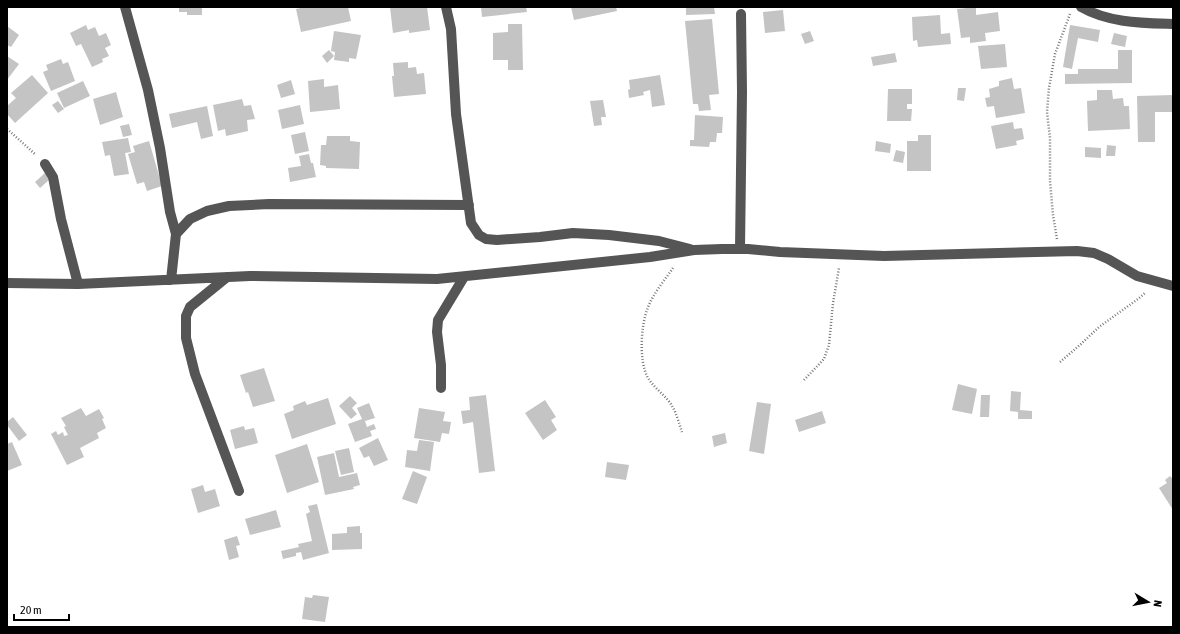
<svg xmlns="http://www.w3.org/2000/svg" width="1180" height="634" font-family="'Asap Condensed',sans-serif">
  <rect width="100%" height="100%" fill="#fff"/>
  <path fill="#c4c4c4" d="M179,7H202V15H187V12H179Z
    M305,7H348L351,21L301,32L296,9Z
    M390,7H427L430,30L409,33V30L393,33Z
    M481,7H526L527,12L482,17Z
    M571,7H616L617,11L574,20Z
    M686,7H714L715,14L686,15Z
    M976,7V15L998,12L1000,31L985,33L986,41L970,43V37L961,38L957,9Z
    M783,10L785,31L765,33L763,12Z
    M940,15L941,34L950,33L951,44L918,47L917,40L913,41L912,17Z
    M712,19L719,94L709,95L711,110L699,111L698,104H693L685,21Z
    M508,24H522L523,70H508V60H493V33L508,32Z
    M86,25L88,30L95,27L99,36L106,33L111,45L105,48L109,56L102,59L103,62L92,67L81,44L76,46L70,33Z
    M1070,25L1100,30L1098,42L1078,38L1072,69L1063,67Z
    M7,26L19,35L11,47L7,45Z
    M334,31L361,35L356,59L349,58V62L334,60L335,52L331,51Z
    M810,31L814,41L805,44L801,34Z
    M1114,33L1127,36L1125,47L1111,44Z
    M1005,44L1007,67L981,69L978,46Z
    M329,50L334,56L327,63L322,56Z
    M1118,50H1132V83L1065,84V74H1078V69H1118Z
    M895,53L897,62L873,66L871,57Z
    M7,56L19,64L7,80Z
    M61,59L63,64L68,62L75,81L51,91L43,72L48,70L46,65Z
    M408,62V68L416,67L417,74L424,73L426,94L394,97L392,76H394L393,63Z
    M32,75L48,93L15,123L7,114V106L16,98L11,93Z
    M660,75L665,105L652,107L650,90L643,92L644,95L629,98L628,90L630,89L629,80Z
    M1012,78L1014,89L1021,88L1025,113L996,118L994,106L987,107L985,98L990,97L989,89L999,86V81Z
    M324,79V87L338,85L340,109L310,112L308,81Z
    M291,80L295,94L281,98L277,85Z
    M83,81L90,96L64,108L57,93Z
    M958,88H966L964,101L957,100Z
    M888,89H912V104H907V109H912L911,121H887Z
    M1097,90H1112L1113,99L1123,98L1124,106H1129L1130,129L1088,131L1087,101L1097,100Z
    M116,92L123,117L100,125L93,99Z
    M1173,95V112H1155V142H1138L1137,96Z
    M242,99L244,106L251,105L255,119L247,120L248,131L226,136L225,129L218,131L213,105Z
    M603,100L606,117H601L602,125L594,126L590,101Z
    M58,101L64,109L58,113L52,105Z
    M300,105L304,124L282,129L278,110Z
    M207,106L213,136L201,139L197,122L172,128L169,114Z
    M695,115L723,117L722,133H717L716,142H710L709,147L690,146V140H694Z
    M1013,122L1014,129L1022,128L1024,139L1016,141L1017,145L996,149L991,126Z
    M129,124L132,135L123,137L120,126Z
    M305,132L309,151L295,154L291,135Z
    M918,135H931V171H907V141H918Z
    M327,136H350V141L360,142L359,169L326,168V166L320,165L321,145H326Z
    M128,138L131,152L125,153L129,174L114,176L110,155L105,156L102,142Z
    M149,141L162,186L147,191L144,182L137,184L128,154L135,152L133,146Z
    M876,141L891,144L890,153L875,151Z
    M1107,145L1116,146L1115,156H1106Z
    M1085,147L1101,148V158L1085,157Z
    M896,150L905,152L903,163L893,161Z
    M309,154L311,163H313L316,177L290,182L288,168L301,166L299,156Z
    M45,173L50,179L40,188L35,182Z
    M264,368L275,401L253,407L248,392L246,393L240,375Z
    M958,384L977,389L972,414L952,410Z
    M1011,391L1021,392L1020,410L1032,411V419H1018V412L1010,411Z
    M486,395L495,471L479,473L473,422L463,424L461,411L470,410L469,397Z
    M981,395H990L989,417H980Z
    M350,396L357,403L352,408L357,414L351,419L339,406Z
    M328,398L336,424L292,439L284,414L294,410L293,406L305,401L307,405Z
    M545,400L556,417L551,420L557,430L543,440L525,413Z
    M757,402L771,404L764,454L749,451Z
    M369,403L375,418L365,421L367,427L374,424L376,429L370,431L372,436L355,442L348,424L362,419L357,408Z
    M81,408L86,416L99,409L104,418L102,419L106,428L97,433L99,438L80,448L84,457L67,465L51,434L56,431L58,435L63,432L64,436L68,435L64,427L66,426L61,418Z
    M419,408L445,412L443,421L451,422L449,434L442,433L440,442L414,438Z
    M822,411L826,423L799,432L795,420Z
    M13,417L27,435L19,441L7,425V422Z
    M244,426L245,430L254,428L258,443L235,449L230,430Z
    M725,433L727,443L714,447L712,436Z
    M378,438L388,460L374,466L369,456L364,458L359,448Z
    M419,440L434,442L430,471L405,467L407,450L417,451Z
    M12,442L22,465L7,471V444Z
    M307,444L319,482L287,493L275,455Z
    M349,448L354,472L341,475L335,451Z
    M334,453L339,477L357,473L360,485L353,487L354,489L325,495L317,457Z
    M607,462L629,465L626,480L605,477Z
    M413,471L427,477L417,504L402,499Z
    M1170,476L1173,479V510L1159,488L1167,483L1165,480Z
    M203,485L205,492L215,489L220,506L198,513L191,489Z
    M317,504L329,553L303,560L301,552L296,553V556L283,559L281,551L299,547L298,544L312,541L306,514L310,512L308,506Z
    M276,510L281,527L250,535L245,519Z
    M360,526V533H362V549L332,550V534L347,533V527Z
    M237,536L240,545L236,546L239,557L229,560L224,540Z
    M313,595L329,597L325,622L302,619L305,597L312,598Z"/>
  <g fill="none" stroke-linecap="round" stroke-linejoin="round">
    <path stroke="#777" stroke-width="2.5" stroke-dasharray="1 2" stroke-linecap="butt" d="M7,129L36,155
      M1057,239L1053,215L1050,181V138L1047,112L1049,88L1055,54L1070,14
      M673,268C664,281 652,295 647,310C641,326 639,360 647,376C653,388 666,395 672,406C677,414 679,424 682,432
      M1060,362L1081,344L1099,327L1138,299L1145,293
      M804,380L824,359L829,345L833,303L839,268"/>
    <path stroke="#555" stroke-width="10" d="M125,7L148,90L160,148L170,212L176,234
      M446,7L451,29L456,114L471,223L479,235L486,239L497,240L540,237L573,233L609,235L659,241L690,249
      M1081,7C1109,23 1142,23 1173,24
      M45,164L53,177L61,219L78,284
      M740,249L742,92L741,14
      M227,277L190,307L186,316V338L195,374L239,491
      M171,280L176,234L190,219L207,211L229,206L269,204L469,205
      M7,283L78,284L250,276L437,279L650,257L694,250L722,249H748L780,252L884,256L1077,251L1094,253L1108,259L1137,276L1173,286
      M441,388V365L437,332L438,320L464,277"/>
  </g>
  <rect width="1180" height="634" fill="none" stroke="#000000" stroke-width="16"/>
  <g transform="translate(1148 602) rotate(100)" stroke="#ffffff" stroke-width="3" paint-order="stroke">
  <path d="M0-3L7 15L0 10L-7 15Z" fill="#000000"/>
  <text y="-6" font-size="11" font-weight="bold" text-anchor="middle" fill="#000000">N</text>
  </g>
  <path d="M14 614v6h55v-6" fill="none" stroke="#000000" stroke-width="2"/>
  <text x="20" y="614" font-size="12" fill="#000000" stroke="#ffffff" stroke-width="3" paint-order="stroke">20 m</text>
</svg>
